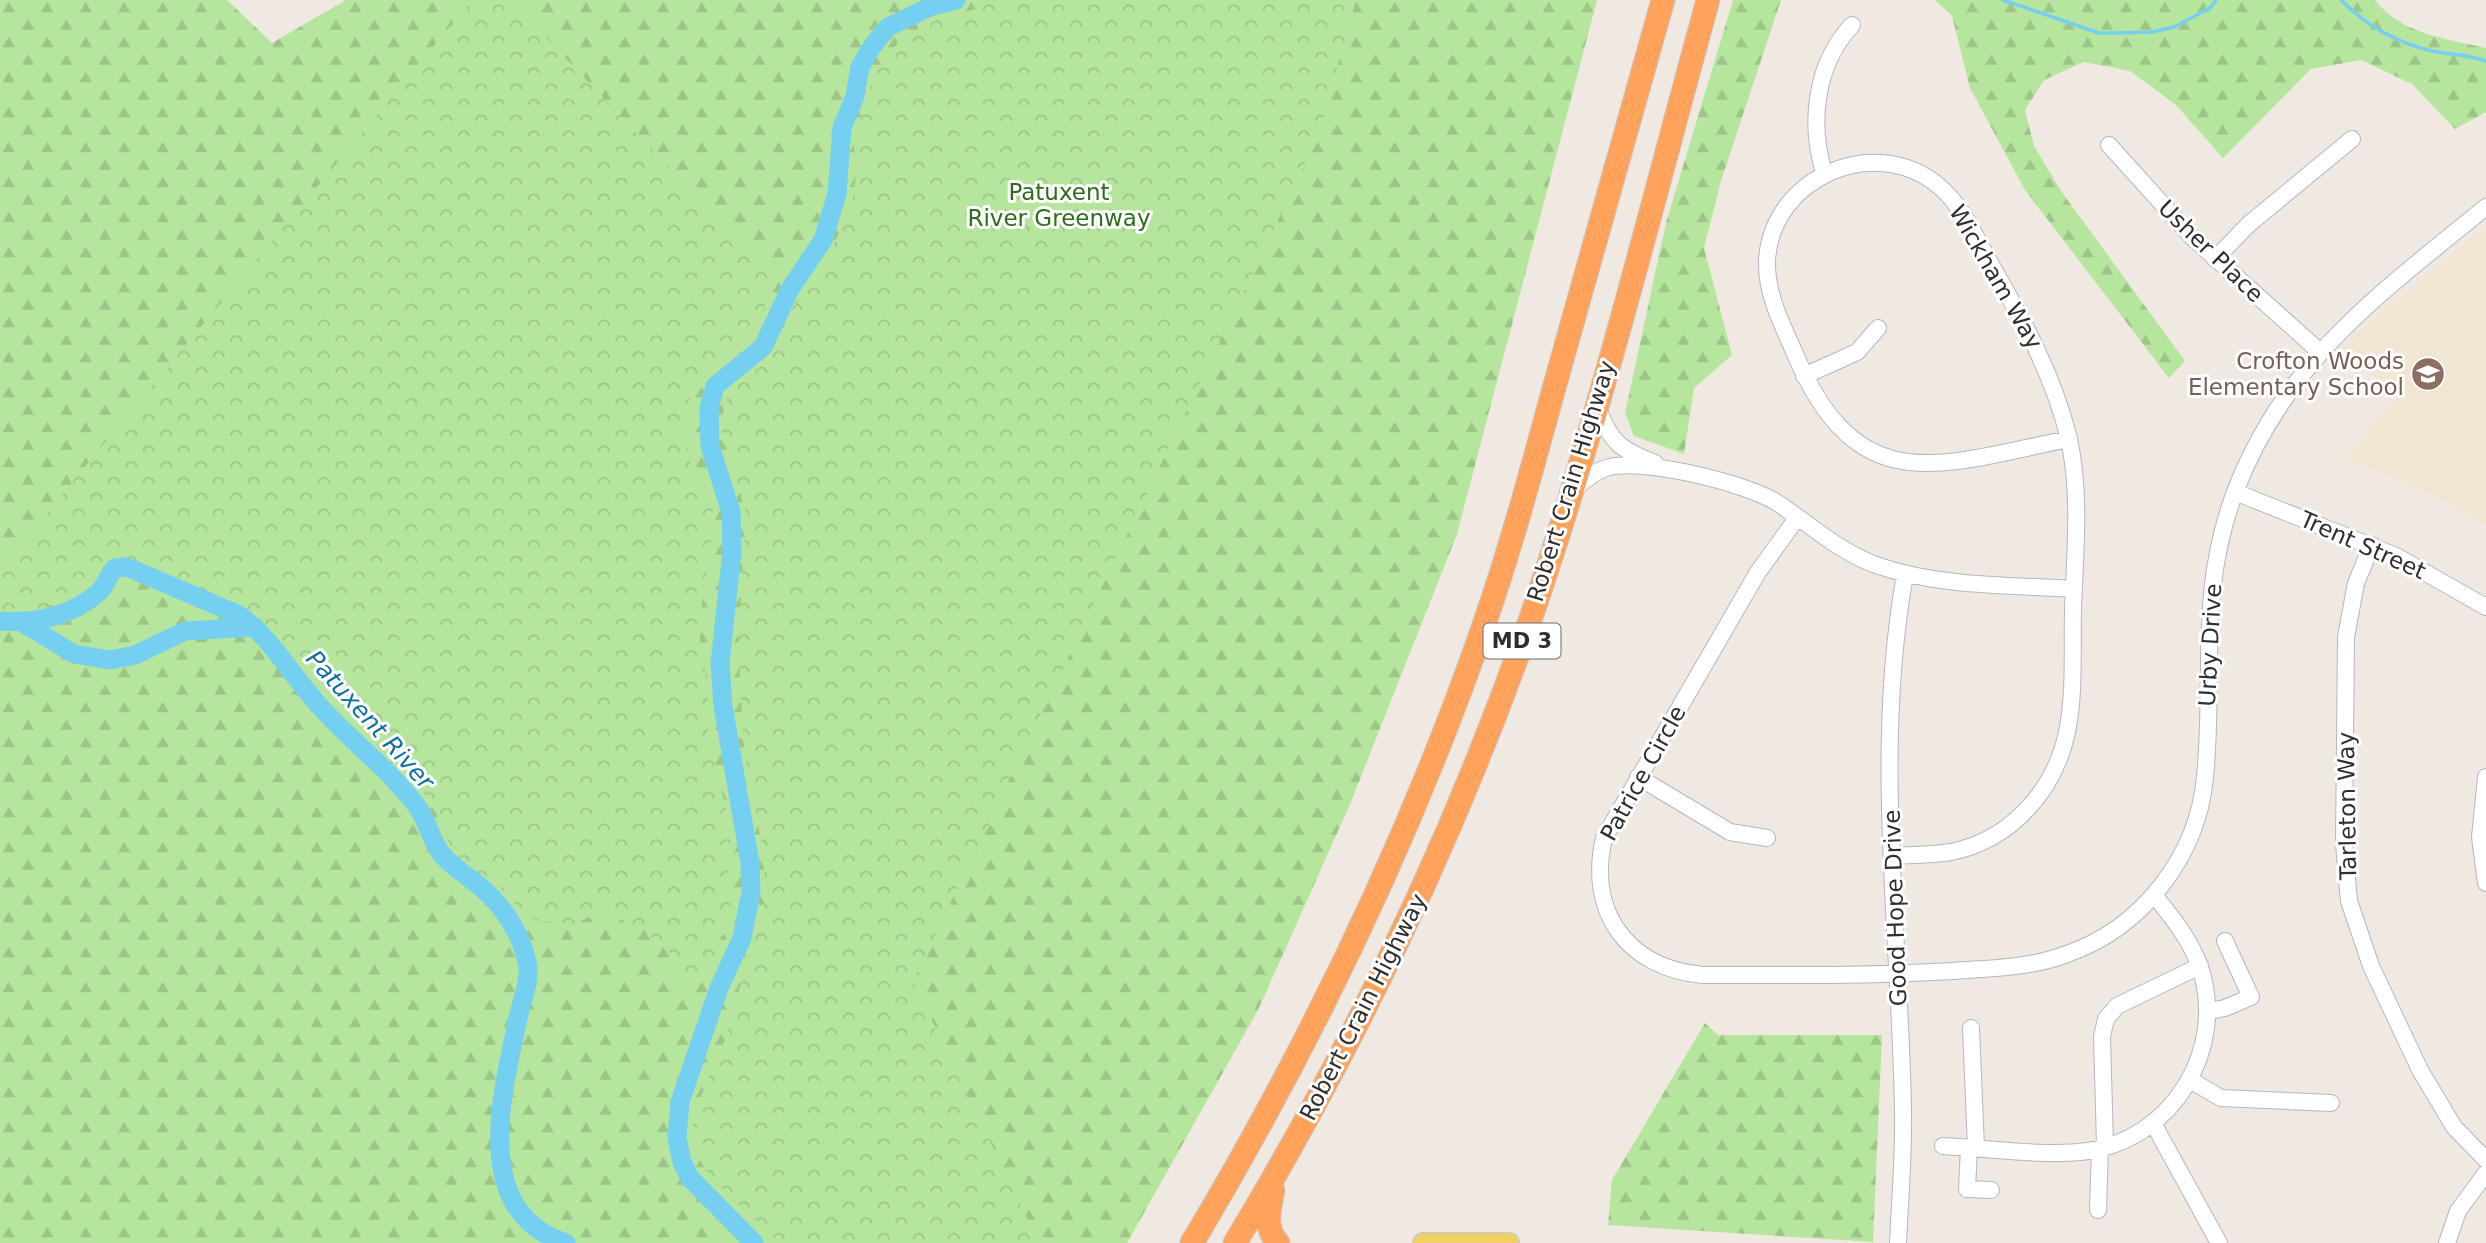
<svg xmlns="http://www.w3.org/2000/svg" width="2486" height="1243" font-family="'DejaVu Sans',sans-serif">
  <defs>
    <pattern id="forest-firs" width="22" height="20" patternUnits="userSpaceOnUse" patternTransform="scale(1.75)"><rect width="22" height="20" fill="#b6e59e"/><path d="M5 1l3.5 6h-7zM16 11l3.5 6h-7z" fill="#9dc588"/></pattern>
    <pattern id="park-crowns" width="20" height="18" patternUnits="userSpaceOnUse" patternTransform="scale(1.75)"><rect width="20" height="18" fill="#b6e59e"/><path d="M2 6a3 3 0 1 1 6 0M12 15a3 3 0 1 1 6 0" fill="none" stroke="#9dc588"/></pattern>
  </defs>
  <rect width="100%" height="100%" fill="#efe9e1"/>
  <path fill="#f0e6d1" d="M2486,227V525L2435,495L2346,458L2397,398L2343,349L2357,333Z"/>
  <path fill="url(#forest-firs)" d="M0,0H227L272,43L346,0H1597L1457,534L1351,802L1258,1010L1127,1243H0Z
    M1733,0H1781L1721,181L1704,248L1732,355L1694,388L1684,454L1634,436L1625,413L1666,223Z
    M1935,0H2375C2401,34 2447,39 2486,48V112L2455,129L2412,84L2361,60L2311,69L2223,158L2176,105L2130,71L2084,62L2044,80L2025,110L2034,146L2061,191L2185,361L2169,378L2025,190L1970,88L1952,16Z
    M1705,1023L1718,1035H1882L1873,1242L1608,1225L1612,1180Z"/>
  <path fill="url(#park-crowns)" d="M472,0H510L778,281C767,299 760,320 747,336C724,365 700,356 690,401C686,418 683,448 691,464C697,476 710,485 712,500C717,551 695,602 701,653C702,663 706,673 707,684C709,703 706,722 709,741C714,773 728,802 730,834C731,847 729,859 728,871C728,882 733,893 731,902C727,932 712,981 678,985L669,952L644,930L612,916L589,917L574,924L539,921L526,916L500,887L467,868L454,855L436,812L418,784L395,769L355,714L319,685L281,645L240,612L136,561L112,564L63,601L34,610L24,618L0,612V569Z
    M982,0H1356L1317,139L913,981L1039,1243H780L714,1182L699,1159L692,1137L694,1113L726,1037L766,895L763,852L744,747L741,698L738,641L746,513L721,430L723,412L729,392L765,363L776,348L804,288L833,245L851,209L856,177L854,146L871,83L885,58L898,43L925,24L975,9Z"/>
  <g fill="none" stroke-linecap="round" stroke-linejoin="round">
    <path stroke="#75cff0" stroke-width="3.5" d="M2003,0L2099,33H2117L2152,32L2174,27L2210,8L2216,0
      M2341,0C2366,25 2397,43 2432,51C2451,55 2465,54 2486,61"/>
    <path stroke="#75cff0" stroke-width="19" d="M0,621C35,624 73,616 100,591C106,585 108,575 115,568L127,567L239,615C271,638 290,673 316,702C347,738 387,767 416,805C427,819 430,838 440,852C449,864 460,871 472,880C499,900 520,929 527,962C531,977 523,998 519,1014C504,1087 467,1211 566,1243
      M23,623L74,654L110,660L135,655L185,631L255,627
      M754,1243L690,1178L682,1162L677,1138L680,1102L719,988L742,938L751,891L750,863L723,706L720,663L732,552L731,512L710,446L709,408L715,386L763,347L790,289L823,240L837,194L842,128L855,96L860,67L871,48L888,27L932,6L956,0"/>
    <g stroke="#b4b7c1" stroke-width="18">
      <path id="minor" d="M2109,145L2192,237L2319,351
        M1824,173C1809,123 1815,65 1852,25
        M2215,259L2249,224L2352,139
        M1804,376L1857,352L1878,328
        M1597,406C1610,442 1620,450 1655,463
        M1572,491C1583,482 1593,472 1606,468C1641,457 1745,483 1776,502C1810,524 1840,553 1879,566C1941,587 2009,585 2074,589
        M2235,492L2396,556L2486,607
        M1797,518L1758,572L1604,838C1587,912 1627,968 1703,975C1787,975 1870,976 1953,971C1991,968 2031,968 2067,954C2142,928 2198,856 2205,777C2215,675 2197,593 2235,492C2286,359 2381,293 2486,207
        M2372,545L2356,583L2346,637L2344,843L2349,901L2371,966L2420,1070L2454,1127L2486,1160
        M1638,777L1730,832L1767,838
        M2486,777L2480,837L2486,883
        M1893,856C1912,855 1932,855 1951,852C2011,840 2055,790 2067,732C2075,693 2072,649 2073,609C2075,552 2081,495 2069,439C1942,464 1859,503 1796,356C1783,326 1766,295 1767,261C1771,177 1876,132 1940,187C1962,206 1975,236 1989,261C2022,319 2053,373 2069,439
        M2209,1011L2225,1008L2251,997L2225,941
        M1971,1028L1976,1148
        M2190,1080L2221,1098L2331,1103
        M2153,1123L2219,1243
        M1943,1146C1986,1148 2046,1157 2088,1151C2174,1138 2227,1048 2200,967C2190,939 2172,917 2154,895
        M2105,1146L2102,1036L2106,1019L2117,1006L2200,966
        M1969,1147L1967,1189L1991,1190
        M2098,1210L2100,1148
        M1898,1243C1900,1199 1904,1154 1903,1110C1900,932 1873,751 1905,575
        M2447,1243L2458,1211L2486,1173"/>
    </g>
    <g stroke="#c9c9c9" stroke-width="22">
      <path id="major" d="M1423,1243H1509"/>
    </g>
    <g stroke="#c9c9c9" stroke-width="25">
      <path id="highway" d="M1273,1190C1270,1209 1263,1227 1278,1243
        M1192,1243C1311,1044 1410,839 1486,619C1513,541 1534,461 1556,381C1592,254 1627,127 1663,0
        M1235,1243C1352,1049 1450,846 1526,632C1598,425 1650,211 1708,0"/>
    </g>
    <use href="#minor" stroke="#fff" stroke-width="16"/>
    <use href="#major" stroke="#f2d163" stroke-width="19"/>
    <use href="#highway" stroke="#ffa35c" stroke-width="23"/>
  </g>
  <defs>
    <g id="school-disc" transform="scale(1.75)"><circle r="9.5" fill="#8d6e63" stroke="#fff"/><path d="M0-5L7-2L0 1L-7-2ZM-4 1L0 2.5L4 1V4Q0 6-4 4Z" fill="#fff"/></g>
  </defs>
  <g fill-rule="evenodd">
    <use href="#school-disc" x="2428" y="374"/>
  </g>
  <g text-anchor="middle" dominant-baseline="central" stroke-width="6" stroke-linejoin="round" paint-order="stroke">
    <rect fill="#fff" stroke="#6d6d6d" stroke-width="2" x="1483.5" y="623.5" width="77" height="35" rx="5"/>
    <g font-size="21" font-weight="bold" fill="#2e2e2e">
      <text x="1522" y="641">MD 3</text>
    </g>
    <g font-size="23" fill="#2c6e1b" stroke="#fff">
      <text x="1059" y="192">Patuxent<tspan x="1059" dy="26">River Greenway</tspan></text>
    </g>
    <g font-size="23" fill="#2e2e2e" stroke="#fff">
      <text transform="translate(2211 251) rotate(44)">Usher Place</text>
      <text transform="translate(1996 277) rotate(60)">Wickham Way</text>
      <text transform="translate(1571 481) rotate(-73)">Robert Crain Highway</text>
      <text transform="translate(2363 545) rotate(24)">Trent Street</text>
      <text transform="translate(2210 645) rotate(-87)">Urby Drive</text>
      <text transform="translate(1643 773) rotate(-61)">Patrice Circle</text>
      <text transform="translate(2347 806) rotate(-91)">Tarleton Way</text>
      <text transform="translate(1895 908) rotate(-92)">Good Hope Drive</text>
      <text transform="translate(1363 1007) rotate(-63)">Robert Crain Highway</text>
    </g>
    <g font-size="23" fill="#785e54" stroke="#fff" text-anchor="end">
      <text x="2404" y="361">Crofton Woods<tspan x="2404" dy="26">Elementary School</tspan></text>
    </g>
    <g font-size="24" font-style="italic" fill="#0d6fa3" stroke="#fff">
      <text transform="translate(370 720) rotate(48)">Patuxent River</text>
    </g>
  </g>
</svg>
